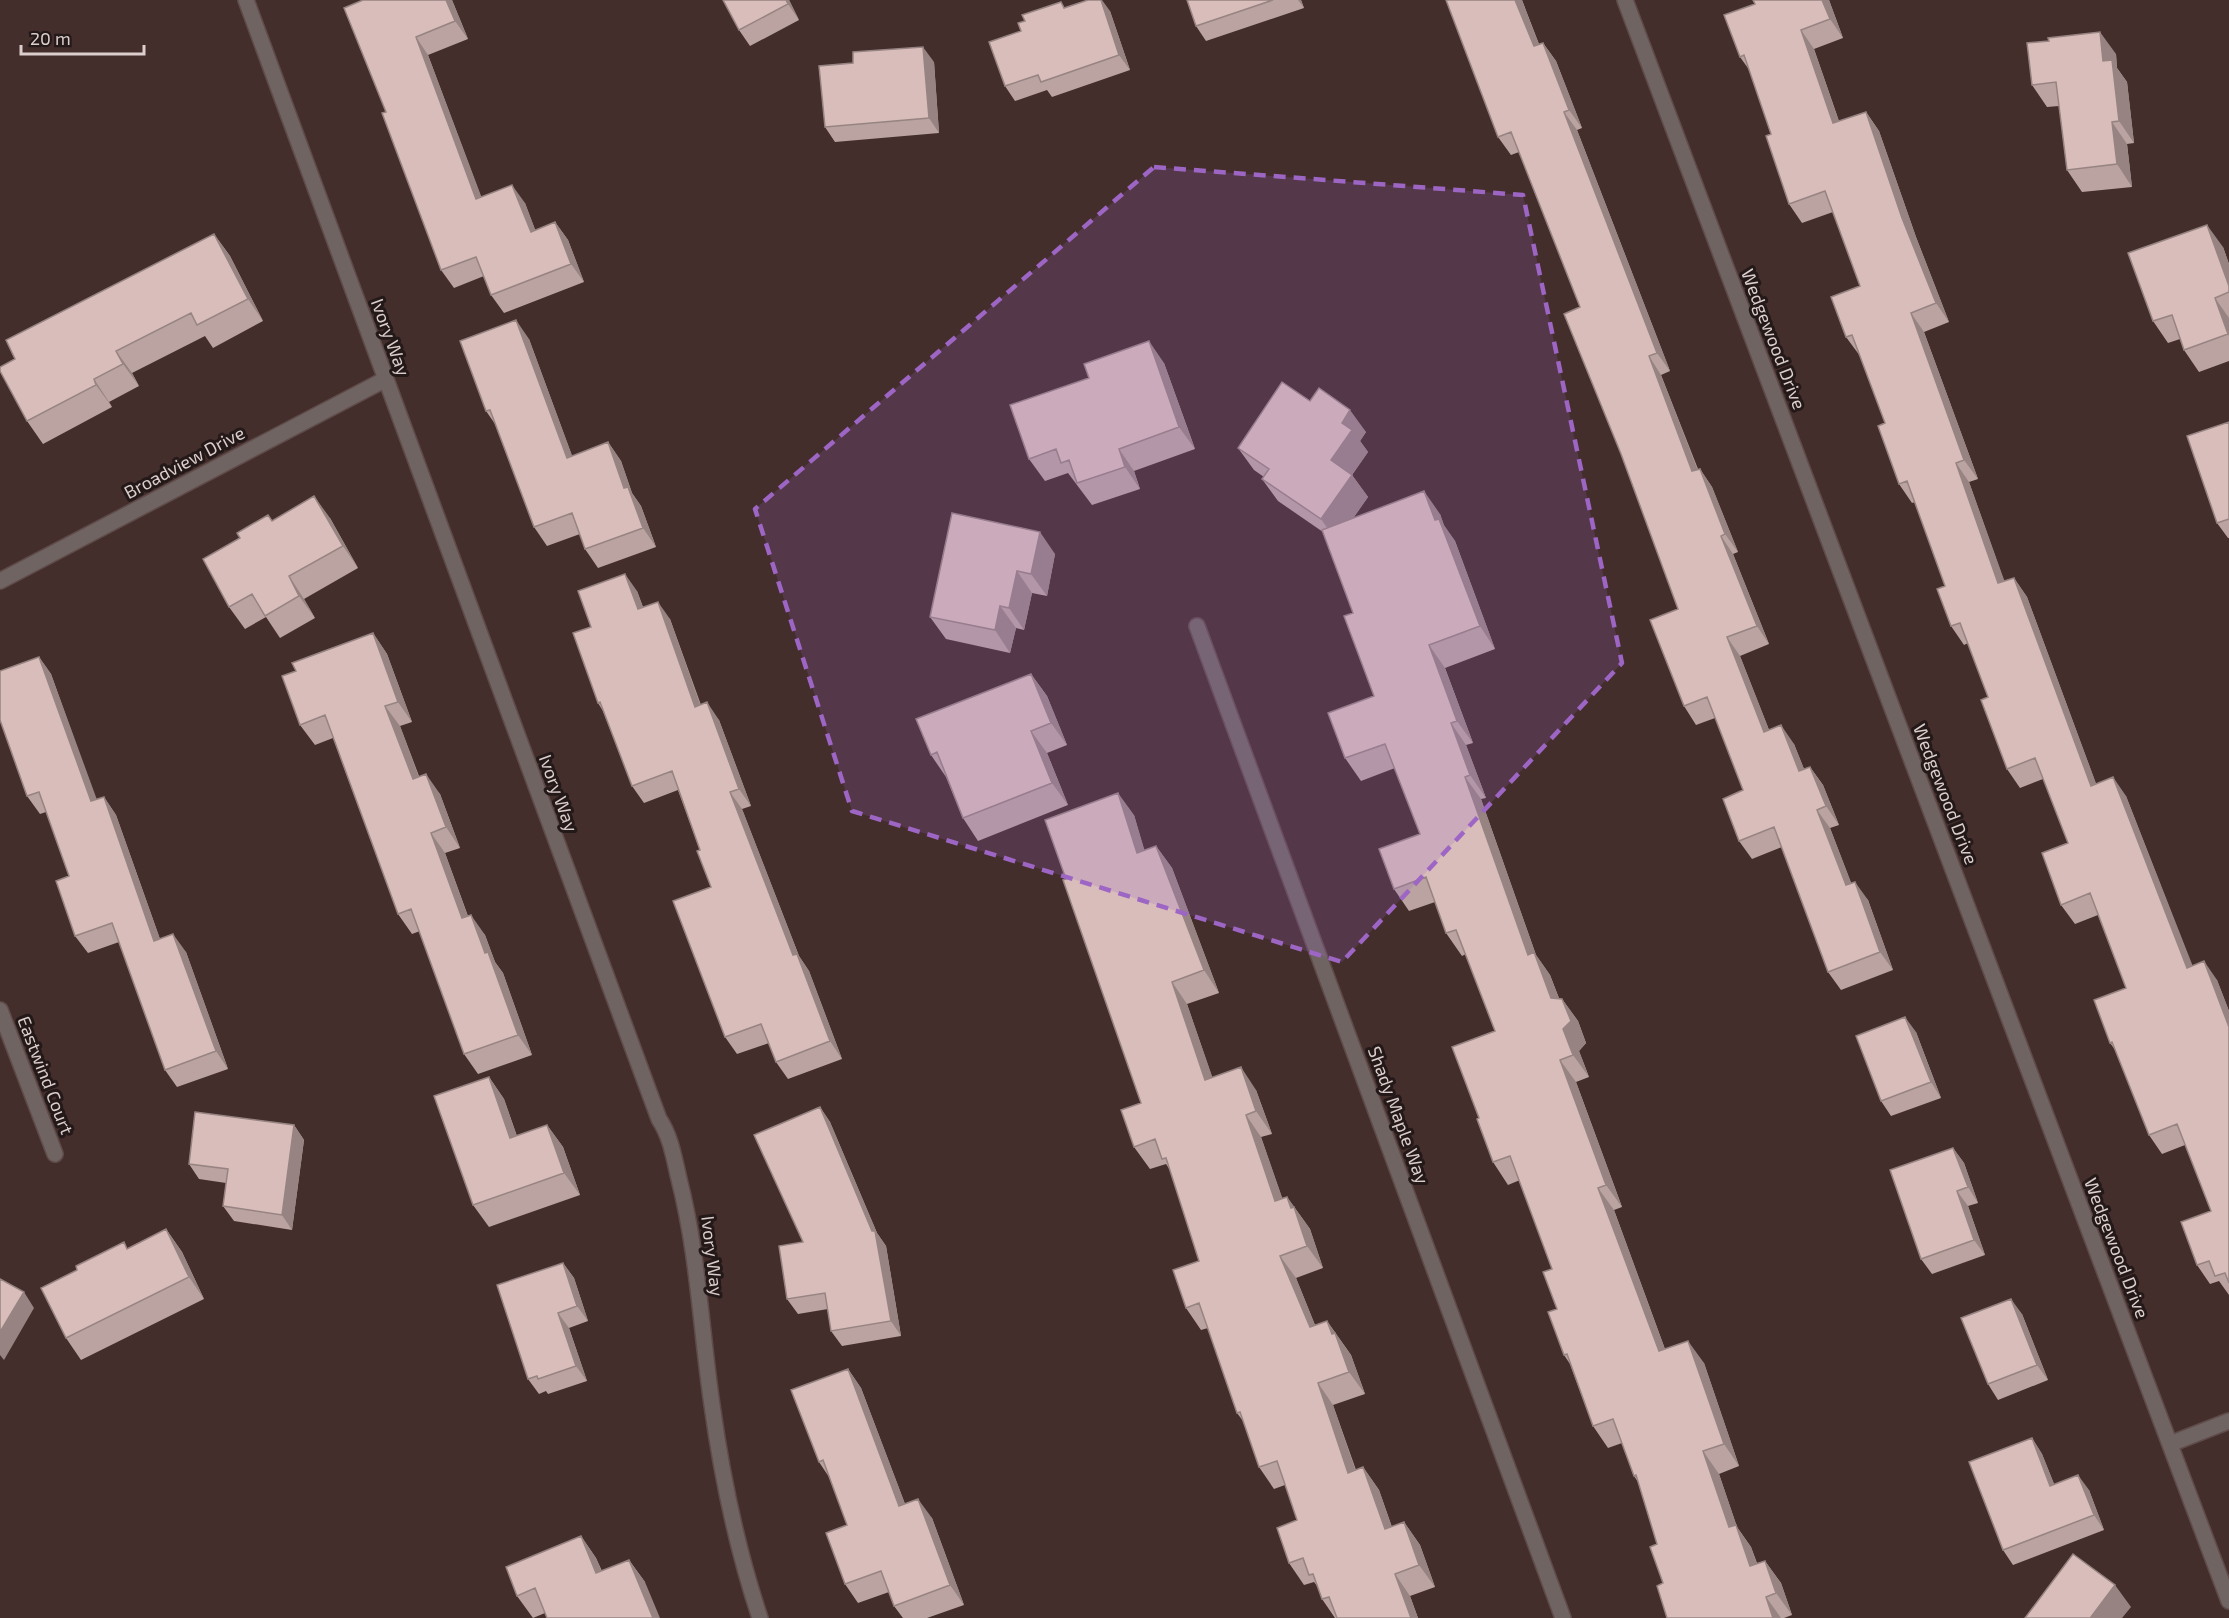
<svg xmlns="http://www.w3.org/2000/svg" width="2229" height="1618" font-family="'Exo 2',sans-serif">
  <rect width="100%" height="100%" fill="#432e2c"/>
  <g fill="none" stroke-linecap="round" stroke-linejoin="round">
    <g stroke="#5f4b49" stroke-width="18">
      <path id="minor" d="M246,0L659,1119C671,1137 674,1158 679,1179C698,1253 701,1330 712,1405C722,1477 737,1549 760,1618
        M1625,0L2229,1601
        M0,581L386,379
        M1197,626L1563,1618
        M0,1010L55,1154
        M2170,1444L2229,1421"/>
    </g>
    <use href="#minor" stroke="#6f6462" stroke-width="15"/>
  </g>
  <path fill="#baa3a0" d="M363,0H452L468,39L428,55L481,197L525,203L535,230L555,222L568,240L584,282L504,313L491,295L484,276L454,288L441,270L386,112Z
    M789,0L799,20L750,46L739,30Z
    M1187,0H1301L1304,8L1206,41L1196,26Z
    M1446,0H1522L1539,44L1543,43L1556,61L1582,128L1577,130L1670,371L1661,375L1698,469H1700L1712,487L1738,552L1733,554L1769,644L1740,656L1769,730L1794,744L1804,769L1810,767L1823,785L1839,825L1830,828L1851,883L1868,900L1893,970L1841,990L1828,972L1782,847L1752,859L1739,841L1743,790L1715,718L1696,725L1684,706L1678,609L1580,307L1519,152L1511,155L1498,137Z
    M1753,0H1829L1843,38L1814,49L1839,121L1866,112L1879,131L1916,237L1949,322L1924,332L1978,479L1969,482L2004,581L2014,578L2027,597L2096,784L2126,796L2192,966L2217,980L2229,1011V1295L2219,1281L2210,1284L2197,1265L2211,1211L2185,1145L2162,1154L2149,1135L2116,1051L2110,1043L2126,988L2098,915L2075,924L2061,905L2068,843L2043,779L2020,788L2007,769L1988,697L1968,643L1964,645L1951,626L1945,586L1915,502L1912,503L1899,484L1885,423L1860,356L1846,337L1860,286L1833,212L1802,223L1789,204L1771,134L1750,71L1740,57L1755,4Z
    M1061,2L1065,8L1110,11L1130,70L1052,97L1047,90L1015,101L1005,86L1021,31L1025,21Z
    M2116,54L2117,68L2127,82L2134,143L2127,144L2132,187L2082,192L2067,170L2059,106L2047,107L2032,85Z
    M934,62L939,133L835,142L825,127Z
    M214,234L230,256L263,321L213,348L205,336L132,373L139,386L109,402L112,407L43,444L27,421L15,359Z
    M2223,247L2229,264V361L2199,372L2184,350L2180,339L2168,343L2153,321Z
    M529,339L572,456L608,442L621,461L632,493L641,506L656,547L598,568L585,549L580,534L547,546L534,527L495,424L486,411Z
    M1164,363L1195,449L1134,471L1140,489L1092,505L1068,473L1045,481L1029,459Z
    M1310,401L1366,432L1360,441L1368,452L1352,475L1368,497L1353,518L1440,514L1444,526L1455,541L1495,649L1445,668L1473,743L1466,745L1486,798L1481,799L1536,955L1550,975L1559,998L1562,999L1578,1021L1586,1043L1579,1051L1589,1077L1576,1082L1622,1207L1614,1210L1665,1349L1704,1363L1739,1466L1719,1474L1737,1527L1751,1547L1757,1563L1765,1561L1781,1583L1792,1615L1784,1618H1667L1657,1544L1638,1482L1634,1476L1622,1443L1608,1448L1593,1426L1570,1364L1564,1355L1552,1269L1520,1180L1508,1185L1493,1162L1479,1118L1495,1031L1466,954L1462,956L1446,933L1435,902L1409,911L1394,889L1420,834L1395,768L1361,781L1345,758L1374,696L1353,613L1323,532L1278,501L1262,479L1264,477L1254,470L1238,448Z
    M2229,422V538H2228L2217,523Z
    M952,513L1055,554L1047,596L1032,593L1024,630L1016,628L1010,653L946,639L930,617Z
    M330,518L358,568L304,599L315,618L280,638L266,617L245,629L229,607L272,520Z
    M637,591L643,607L670,619L701,705L719,720L751,806L742,809L799,956L809,971L842,1059L788,1079L776,1062L769,1043L737,1054L725,1037L711,887L700,850L678,790L644,803L632,786L603,711L598,703L591,627Z
    M373,633L387,654L412,722L400,726L419,776L440,794L460,848L445,853L468,916L485,935L495,962L503,973L532,1055L478,1074L464,1054L420,931L412,934L398,914L333,738L315,745L300,725L296,671Z
    M39,657L51,674L96,800L104,797L116,815L160,939L186,952L228,1069L177,1087L165,1070L119,942L88,953L75,936L69,876L46,812L40,814L27,796Z
    M1031,674L1047,696L1067,745L1047,753L1068,805L978,841L963,818L946,777L931,755Z
    M1134,815L1144,850L1156,846L1172,868L1219,993L1187,1004L1212,1077L1256,1090L1272,1134L1261,1137L1282,1198L1287,1197L1310,1229L1323,1268L1296,1278L1315,1325L1327,1321L1351,1355L1365,1394L1333,1405L1356,1470L1363,1467L1379,1490L1392,1527L1404,1522L1420,1545L1435,1587L1410,1596L1418,1618H1335L1322,1599L1318,1587L1314,1582L1304,1585L1289,1563L1297,1520L1285,1485L1274,1489L1259,1467L1243,1421L1237,1413L1208,1328L1201,1330L1186,1308L1199,1261L1170,1170L1166,1164L1150,1169L1134,1147L1141,1103L1066,879Z
    M1916,1032L1941,1098L1891,1116L1881,1101Z
    M489,1077L504,1099L517,1136L547,1125L563,1147L580,1195L489,1227L473,1205Z
    M820,1107L830,1122L877,1233L886,1246L901,1336L842,1346L831,1331L828,1309L798,1314L787,1299L803,1242Z
    M294,1125L304,1140L292,1230L234,1221L223,1206L226,1183L199,1179L189,1164Z
    M1953,1148L1964,1163L1978,1203L1968,1206L1985,1255L1932,1274L1921,1259Z
    M166,1229L182,1252L204,1299L81,1360L66,1338L128,1248Z
    M563,1263L574,1278L588,1321L569,1328L587,1381L548,1394L546,1391L539,1394L528,1379Z
    M2022,1314L2048,1380L1998,1400L1988,1384Z
    M848,1369L861,1388L905,1504L932,1518L964,1605L927,1618H903L894,1606L889,1592L858,1603L845,1584L847,1525L829,1477L819,1462Z
    M2032,1438L2042,1454L2054,1484L2089,1490L2104,1530L2013,1565L2003,1550Z
    M581,1536L596,1558L602,1571L629,1560L645,1582L545,1613L533,1618L517,1596Z"/>
  <path fill="#978482" d="M446,0H452L468,39L455,21Z
    M786,0H789L799,20L788,4Z
    M1101,0H1102L1110,11L1130,70L1119,55Z
    M1298,0H1301L1304,8Z
    M1515,0H1522L1532,27L1547,64L1534,46Z
    M1822,0H1829L1843,38L1830,19Z
    M1801,30L1814,49L1846,142L1833,123Z
    M2100,32L2116,54L2117,68L2127,82L2134,143L2119,121L2103,61Z
    M416,37L428,55L489,217L476,199Z
    M1543,43L1556,61L1582,128L1569,110Z
    M923,47L934,62L939,133L929,118Z
    M1564,112L1577,130L1670,371L1657,353Z
    M1866,112L1879,131L1916,237L1949,322L1936,303L1902,218Z
    M2112,122L2127,144L2132,187L2117,164Z
    M512,185L525,203L543,250L531,232Z
    M555,222L568,240L584,282L571,264Z
    M2207,225L2223,247L2229,264V286Z
    M214,234L230,256L263,321L248,299Z
    M2215,298L2229,318V336L2228,334Z
    M1911,313L1924,332L1978,479L1964,460Z
    M516,320L529,339L580,477L567,458Z
    M1149,341L1164,363L1195,449L1179,427Z
    M116,351L132,373L139,386L123,364Z
    M1649,356L1661,375L1705,489L1692,471Z
    M94,379L109,402L112,407L96,385Z
    M1350,410L1366,432L1360,441L1368,452L1347,482L1331,460L1342,423Z
    M608,442L621,461L632,493L641,506L656,547L643,528L624,488Z
    M1119,449L1134,471L1140,489L1125,467Z
    M1956,463L1969,482L2012,602L1998,583Z
    M1700,469L1712,487L1738,552L1725,534Z
    M1352,475L1368,497L1337,542L1321,519Z
    M1424,491L1440,514L1444,525L1455,541L1495,649L1480,626L1435,520Z
    M314,496L330,518L358,568L343,546Z
    M1040,532L1055,554L1047,596L1031,574Z
    M1721,536L1733,554L1769,644L1757,626Z
    M1017,571L1032,593L1024,630L1009,608Z
    M625,574L637,591L650,626L638,609Z
    M289,576L304,599L315,618L299,596Z
    M2014,578L2027,597L2104,805L2091,786Z
    M658,602L670,619L707,724L695,707Z
    M1000,606L1016,628L1010,653L995,630Z
    M373,633L387,654L412,722L398,702Z
    M1727,637L1740,656L1777,750L1764,732Z
    M1429,645L1445,668L1473,743L1457,721Z
    M39,657L51,674L104,819L91,801Z
    M1031,674L1047,696L1067,745L1051,723Z
    M707,702L719,720L751,806L739,789Z
    M385,706L400,726L427,799L413,779Z
    M1451,723L1466,745L1486,798L1470,775Z
    M1781,725L1794,744L1812,789L1799,771Z
    M1031,731L1047,753L1068,805L1052,783Z
    M1810,767L1823,785L1839,825L1826,806Z
    M426,774L440,794L460,848L446,827Z
    M1465,777L1481,799L1536,955L1550,975L1567,1020L1551,998L1528,955Z
    M2113,777L2126,796L2201,987L2187,968Z
    M730,792L742,809L799,956L809,971L842,1059L830,1041L793,955Z
    M1118,793L1134,815L1152,875L1137,853Z
    M104,797L116,815L167,959L154,941Z
    M1817,810L1830,828L1859,903L1846,885Z
    M431,833L445,853L476,939L462,918Z
    M1156,846L1172,868L1219,993L1204,970Z
    M1855,882L1868,900L1893,970L1880,952Z
    M471,915L485,935L495,962L503,973L532,1055L518,1035L485,953Z
    M173,934L186,952L228,1069L216,1051Z
    M2204,961L2217,980L2229,1011V1027Z
    M1172,982L1187,1004L1221,1102L1205,1080Z
    M1562,999L1578,1021L1586,1043L1579,1051L1589,1077L1573,1055L1563,1029Z
    M1905,1017L1916,1032L1941,1098L1931,1082Z
    M1560,1060L1576,1082L1622,1207L1606,1185Z
    M1241,1067L1256,1090L1272,1134L1256,1111Z
    M489,1077L504,1099L525,1160L510,1138Z
    M820,1107L830,1122L877,1233L886,1246L901,1336L891,1321L872,1231Z
    M1246,1115L1261,1137L1291,1223L1275,1201Z
    M294,1125L304,1140L292,1230L282,1215Z
    M547,1125L563,1147L580,1195L564,1173Z
    M1953,1148L1964,1163L1978,1203L1968,1187Z
    M1598,1188L1614,1210L1674,1374L1659,1351Z
    M1957,1191L1968,1206L1985,1255L1974,1240Z
    M1287,1197L1310,1229L1323,1268L1307,1246L1291,1208Z
    M166,1229L182,1252L204,1299L189,1277Z
    M1280,1256L1296,1278L1325,1350L1310,1327Z
    M563,1263L574,1278L588,1321L577,1306Z
    M24,1292L34,1308L4,1360L0,1355V1332Z
    M2011,1299L2022,1314L2048,1380L2037,1365Z
    M558,1313L569,1328L587,1381L576,1366Z
    M1327,1321L1351,1355L1365,1394L1349,1372L1332,1334Z
    M1688,1341L1704,1363L1739,1466L1724,1444Z
    M848,1369L861,1388L913,1525L899,1506Z
    M1318,1383L1333,1405L1364,1495L1348,1473Z
    M2032,1438L2042,1454L2061,1501L2050,1486Z
    M1703,1451L1719,1474L1737,1527L1751,1547L1765,1588L1750,1566L1729,1527Z
    M1363,1467L1379,1490L1400,1551L1385,1529Z
    M2078,1475L2089,1490L2104,1530L2094,1515Z
    M918,1499L932,1518L964,1605L950,1585Z
    M1404,1522L1420,1545L1435,1587L1419,1565Z
    M581,1536L596,1558L612,1596L596,1573Z
    M629,1560L645,1582L660,1618H653Z
    M1765,1561L1781,1583L1792,1615L1776,1593Z
    M1395,1574L1410,1596L1418,1618H1411Z
    M2115,1585L2131,1607L2122,1618H2091V1617Z
    M1766,1597L1781,1618H1773Z"/>
  <path fill="#d8bdba" stroke="#978482" stroke-width="1.5" d="M363,0H446L455,21L416,37L476,199L512,185L531,232L555,222L571,264L491,295L476,257L441,270L382,113L386,112L344,8Z
    M723,0H786L788,4L739,30Z
    M1088,0H1101L1119,55L1041,82L1038,75L1005,86L989,42L1021,31L1018,23L1025,21L1022,15L1061,2L1064,8Z
    M1187,0H1273L1196,26Z
    M1446,0H1515L1534,46L1543,43L1569,110L1564,112L1657,353L1649,356L1692,471L1700,469L1725,534L1721,536L1757,626L1727,637L1764,732L1781,725L1799,771L1810,767L1826,806L1817,810L1846,885L1855,882L1880,952L1828,972L1774,827L1739,841L1723,799L1743,790L1707,697L1684,706L1650,620L1678,609L1621,454L1564,314L1580,307L1511,132L1498,137Z
    M1753,0H1822L1830,19L1801,30L1833,123L1866,112L1902,218L1936,303L1911,313L1964,460L1956,463L1998,583L2014,578L2091,786L2113,777L2187,968L2204,961L2229,1027V1283L2225,1273L2215,1276L2209,1261L2197,1265L2181,1222L2211,1211L2177,1124L2149,1135L2112,1042L2110,1043L2094,1000L2126,988L2090,893L2061,905L2042,853L2068,843L2035,758L2007,769L1981,700L1988,697L1960,623L1951,626L1937,589L1945,586L1907,481L1899,484L1878,426L1885,423L1852,335L1846,337L1831,297L1860,286L1825,191L1789,204L1766,136L1771,134L1744,55L1740,57L1724,15L1755,4Z
    M2100,32L2103,61L2112,60L2119,121L2112,122L2117,164L2067,170L2056,82L2032,85L2027,43L2049,41L2048,38Z
    M923,47L929,118L825,127L819,66L853,63V52Z
    M2207,225L2229,286V292L2215,298L2228,334L2184,350L2172,315L2153,321L2128,253Z
    M214,234L248,299L197,325L191,313L116,351L123,364L94,379L96,385L27,421L0,371V367L15,359L6,340Z
    M516,320L567,458L608,442L624,488L628,487L643,528L585,549L572,513L534,527L490,410L486,411L460,341Z
    M1149,341L1179,427L1119,449L1125,467L1077,483L1069,460L1061,463L1056,449L1029,459L1010,405L1089,378L1084,364Z
    M1282,382L1310,401L1319,388L1350,410L1342,423L1352,430L1331,460L1352,475L1321,519L1262,479L1269,469L1238,448Z
    M2229,422V519L2217,523L2187,436Z
    M1424,491L1435,520L1439,519L1480,626L1429,645L1457,721L1451,723L1470,775L1465,777L1528,955L1534,952L1551,998L1562,999L1571,1021L1563,1029L1573,1055L1560,1060L1606,1185L1598,1188L1659,1351L1688,1341L1724,1444L1703,1451L1729,1527L1736,1525L1750,1566L1765,1561L1776,1593L1766,1597L1773,1618H1667L1657,1586L1663,1583L1650,1547L1657,1544L1636,1475L1634,1476L1613,1419L1593,1426L1567,1354L1564,1355L1548,1312L1557,1309L1543,1272L1552,1269L1510,1156L1493,1162L1477,1119L1479,1118L1452,1047L1495,1031L1456,930L1446,933L1426,877L1394,889L1379,849L1420,834L1385,744L1345,758L1328,713L1374,696L1344,616L1353,613L1322,530Z
    M314,496L343,546L289,576L299,596L265,616L252,594L229,607L203,559L240,538L237,533L268,515L272,521Z
    M952,513L1040,532L1031,574L1017,571L1009,608L1000,606L995,630L930,617Z
    M625,574L638,609L658,602L695,707L707,702L739,789L730,792L793,955L797,954L830,1041L776,1062L761,1024L725,1037L673,901L711,887L697,851L700,850L672,771L632,786L600,702L598,703L573,633L591,627L578,591Z
    M373,633L398,702L385,706L413,779L426,774L446,827L431,833L462,918L471,915L485,953L488,952L518,1035L464,1054L411,909L398,914L325,715L300,725L282,676L296,671L292,663Z
    M39,657L91,801L104,797L154,941L173,934L216,1051L165,1070L112,923L75,936L56,881L69,876L39,792L27,796L0,720V671Z
    M1031,674L1051,723L1031,731L1052,783L963,818L937,752L931,755L916,719Z
    M1118,793L1137,853L1156,846L1204,970L1172,982L1205,1080L1241,1067L1256,1111L1246,1115L1275,1201L1287,1197L1291,1208L1294,1207L1307,1246L1280,1256L1310,1327L1327,1321L1332,1334L1335,1333L1349,1372L1318,1383L1348,1473L1363,1467L1385,1529L1404,1522L1419,1565L1395,1574L1411,1618H1337L1329,1597L1322,1599L1313,1574L1309,1575L1303,1558L1289,1563L1277,1528L1297,1520L1277,1461L1259,1467L1240,1412L1237,1413L1199,1303L1186,1308L1173,1270L1199,1261L1166,1158L1162,1159L1155,1139L1134,1147L1121,1110L1141,1103L1063,880L1066,879L1045,820Z
    M1905,1017L1931,1082L1881,1101L1856,1036Z
    M489,1077L510,1138L547,1125L564,1173L473,1205L434,1096Z
    M820,1107L872,1231H875L891,1321L831,1331L825,1293L787,1299L779,1246L803,1242L754,1135Z
    M195,1112L294,1125L282,1215L223,1206L228,1169L189,1164Z
    M1953,1148L1968,1187L1957,1191L1974,1240L1921,1259L1890,1170Z
    M166,1229L189,1277L66,1338L41,1288L77,1270L76,1266L124,1242L127,1249Z
    M563,1263L577,1306L558,1313L576,1366L538,1379L537,1376L528,1379L497,1285Z
    M0,1279L24,1292L0,1332Z
    M2011,1299L2037,1365L1988,1384L1961,1318Z
    M848,1369L899,1506L918,1499L950,1585L894,1606L881,1571L845,1584L826,1533L847,1525L823,1460L819,1462L791,1390Z
    M2032,1438L2050,1486L2078,1475L2094,1515L2003,1550L1969,1462Z
    M581,1536L596,1573L629,1560L653,1618H547L535,1588L517,1596L506,1567Z
    M2073,1554L2115,1585L2091,1617L2092,1618H2025Z"/>
  <path fill="#9d65c4" fill-opacity="0.2" stroke="#9d65c4" stroke-width="4.5" stroke-dasharray="12 8" stroke-linejoin="round" d="M1154,167L1523,195L1622,663L1342,962L852,811L755,509Z"/>
  <g text-anchor="middle" dominant-baseline="central" stroke-width="6" stroke-linejoin="round" paint-order="stroke">
    <g font-size="18" fill="#dccecc" stroke="#231918">
      <text transform="translate(391 337) rotate(70)">Ivory Way</text>
      <text transform="translate(1774 339) rotate(69)">Wedgewood Drive</text>
      <text transform="translate(184 462) rotate(-28)">Broadview Drive</text>
      <text transform="translate(559 793) rotate(70)">Ivory Way</text>
      <text transform="translate(1946 794) rotate(69)">Wedgewood Drive</text>
      <text transform="translate(46 1075) rotate(69)">Eastwind Court</text>
      <text transform="translate(1399 1115) rotate(70)">Shady Maple Way</text>
      <text transform="translate(2117 1248) rotate(69)">Wedgewood Drive</text>
      <text transform="translate(713 1256) rotate(83)">Ivory Way</text>
    </g>
  </g>
  <path d="M21 45v9h123v-9" fill="none" stroke="#dccecc" stroke-width="3"/>
  <text x="30" y="45" font-size="18" fill="#dccecc" stroke="#231918" stroke-width="4.5" paint-order="stroke">20 m</text>
</svg>
